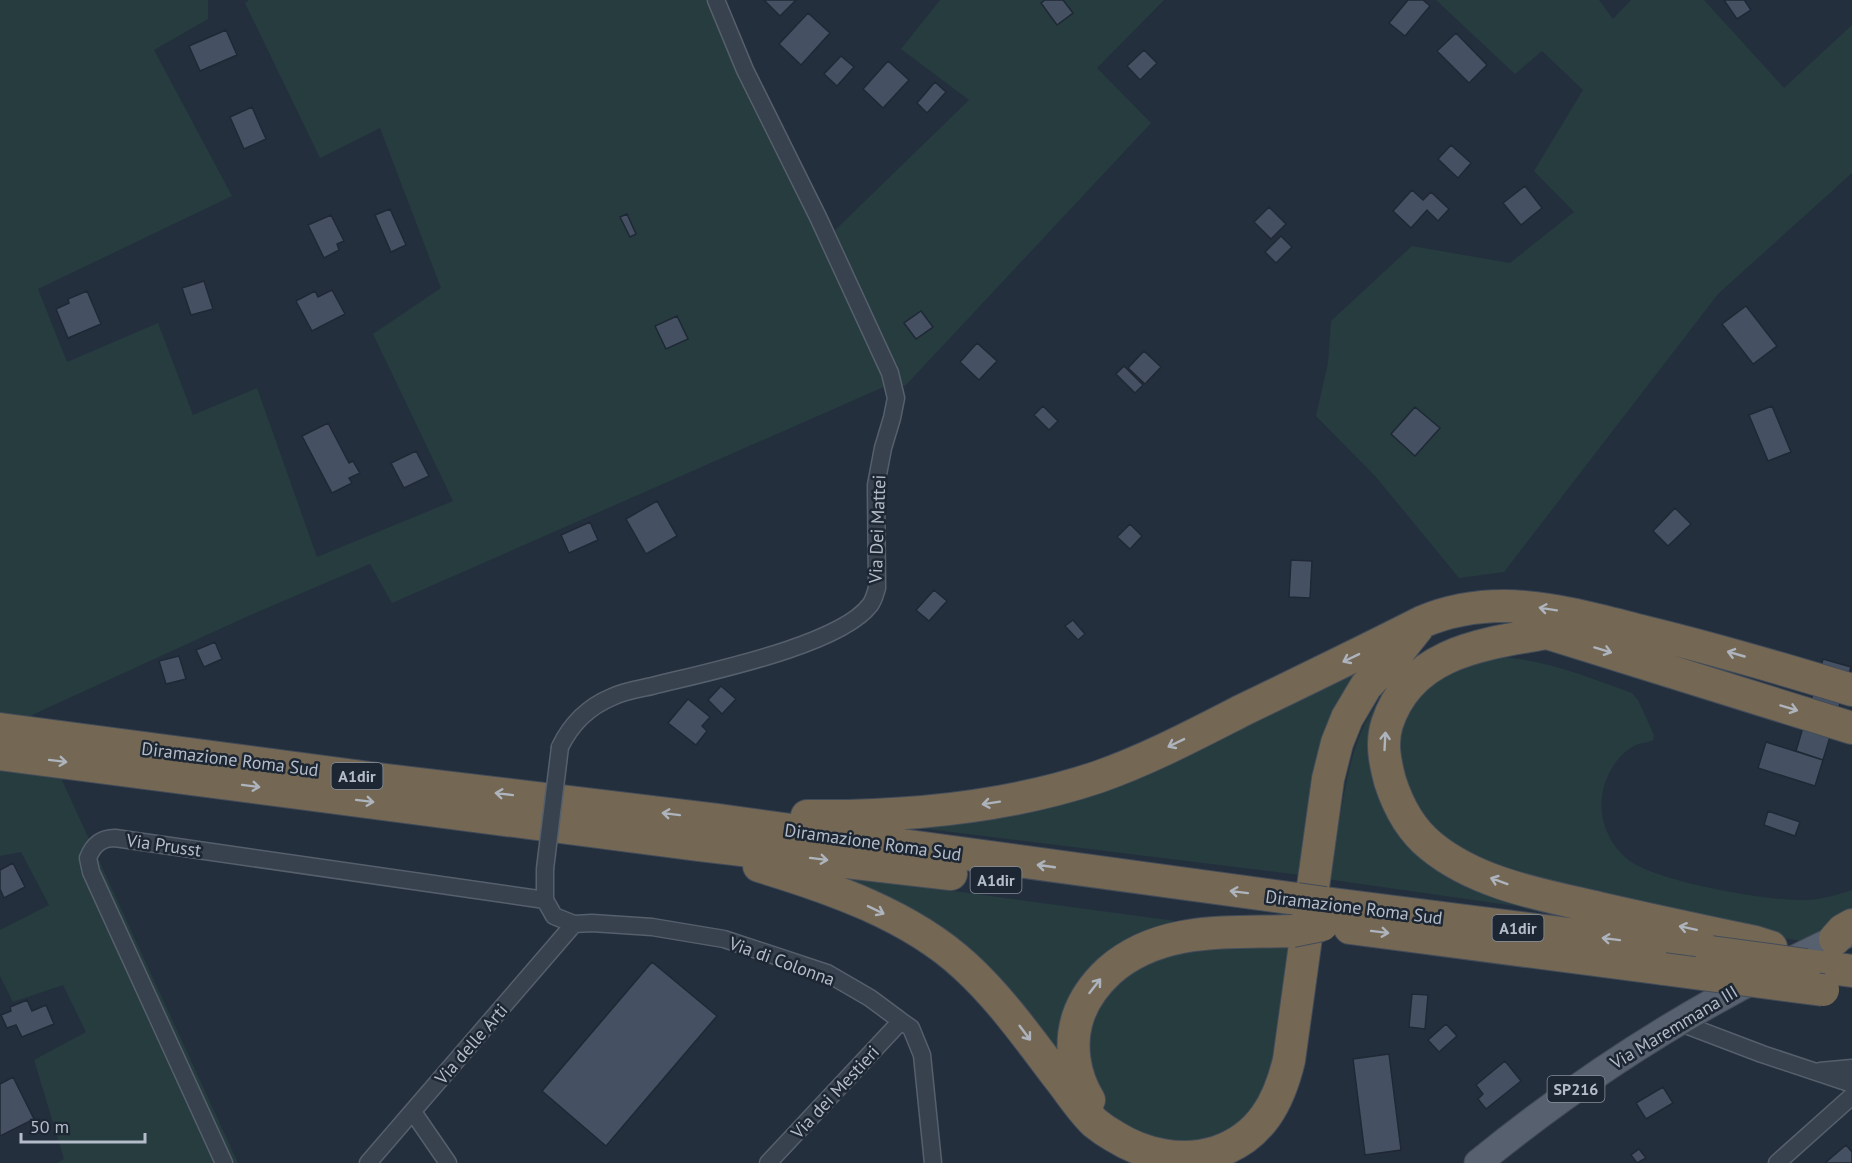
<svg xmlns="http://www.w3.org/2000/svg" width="1852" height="1163" font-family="'PT Sans',sans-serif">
  <rect width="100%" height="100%" fill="#242f3e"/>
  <path fill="#263c3f" d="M0,0H208V19L154,50L232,196L38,289L67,362L158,323L193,415L257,388L317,557L453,501L373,334L441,288L380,128L320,158L245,3L249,0H716L828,237L969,100L901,49L940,0H1164L1097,68L1151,123L905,386L895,382L392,603L370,564L246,617L32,715L238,1163H57L64,1159L34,1060L86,1032L63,985L13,1002L0,976V930L49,905L21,852L0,856Z
    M1436,0H1599L1613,19L1631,0H1704L1784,88L1852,25V173L1718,294L1504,572L1459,578L1376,477L1316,416L1328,363L1331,321L1412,246L1510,263L1574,212L1534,171L1583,90L1542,51L1515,74Z
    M1372,653L1317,760L1309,798L1302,847L1301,875L895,825L986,810Z
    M1489,657C1537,656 1587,677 1632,693L1638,700L1654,735L1653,740C1648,743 1641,743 1636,745C1617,754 1604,777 1602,797C1599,821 1610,846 1630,861C1659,882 1771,902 1807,900C1823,899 1837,895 1852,890V915L1803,941L1730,930L1594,897L1485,863L1436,832L1408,796L1398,741L1404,722L1416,700L1431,683L1450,671Z
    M1389,688L1391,818L1593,917L1326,879C1347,813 1340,743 1389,688Z
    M855,878H858L1190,923L1154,932L1064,1052L1057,1054L856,884L854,881Z
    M1294,940L1277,1062L1263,1099L1235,1128L1199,1143L1156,1141L1120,1123L1106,1110L1094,1093L1084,1037L1117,971L1137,957Z"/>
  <path fill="#455162" stroke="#1f2835" stroke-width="1.5" d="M764,0H796L780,16Z
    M1045,0H1063L1073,13L1057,25L1041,3Z
    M1408,0H1423L1430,6L1405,36L1389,23Z
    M1724,0H1746L1745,1L1751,10L1737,19Z
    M808,13L830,33L801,65L779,44Z
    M226,30L237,55L200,71L189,46Z
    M1456,33L1487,65L1469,83L1437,51Z
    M1144,50L1157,63L1140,80L1127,66Z
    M841,56L854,67L837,86L824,74Z
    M888,61L909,80L883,108L863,89Z
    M935,82L946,92L927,113L917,103Z
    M252,107L266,139L244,149L230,117Z
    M1451,145L1471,163L1458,178L1438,159Z
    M1525,186L1542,208L1521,225L1503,203Z
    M1412,190L1423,200L1431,192L1449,209L1438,221L1427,210L1411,228L1393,211Z
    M1269,207L1286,224L1271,239L1254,222Z
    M390,209L406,245L391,252L375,215Z
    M627,214L636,234L630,237L620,217Z
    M331,215L344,241L337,244L339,250L324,258L308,225Z
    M1281,236L1292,247L1276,263L1265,252Z
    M204,281L213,309L191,315L182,288Z
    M332,290L345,314L312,331L296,301L315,291L318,297Z
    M87,291L101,324L68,338L56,309L69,303L68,299Z
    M1746,306L1777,346L1753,364L1722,324Z
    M921,311L933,327L916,339L904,323Z
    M677,316L688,339L666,349L655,326Z
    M977,343L997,361L979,380L960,362Z
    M1144,351L1161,367L1145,384L1128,368Z
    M1124,366L1143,385L1135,393L1116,374Z
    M1043,406L1058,421L1049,430L1034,415Z
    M1772,406L1791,452L1768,461L1749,415Z
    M1415,407L1440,428L1415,456L1391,434Z
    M328,423L349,463L353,461L360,473L349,478L352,483L332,493L302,436Z
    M416,451L429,476L404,488L391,463Z
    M657,501L677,536L646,554L626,519Z
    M1675,508L1691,524L1668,546L1653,531Z
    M590,522L598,540L569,553L561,535Z
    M1130,524L1142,536L1130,549L1117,537Z
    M1291,560L1312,561L1310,598L1289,597Z
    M934,590L947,601L929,621L916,610Z
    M1073,620L1085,634L1078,640L1065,626Z
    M215,642L222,659L204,667L196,650Z
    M179,656L186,679L166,684L159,661Z
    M1823,659L1851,667L1823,760L1796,751Z
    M721,686L736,699L722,714L708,700Z
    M688,699L710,717L702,726L707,731L696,745L668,723Z
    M1766,742L1823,760L1815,786L1758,768Z
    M1768,811L1800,822L1795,836L1764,825Z
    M13,863L25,887L4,898L0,889V870Z
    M652,962L717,1016L606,1146L542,1091Z
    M1412,994L1428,995L1425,1029L1409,1027Z
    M27,1000L32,1011L46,1005L54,1024L22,1037L16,1025L7,1028L1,1015L11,1011L10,1007Z
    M1446,1024L1457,1036L1439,1052L1428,1040Z
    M1389,1054L1401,1150L1365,1155L1353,1059Z
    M1505,1061L1521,1081L1486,1109L1478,1099L1483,1094L1476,1085Z
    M13,1077L34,1119L0,1136V1084Z
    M1663,1087L1673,1103L1646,1119L1636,1103Z
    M1846,1145L1852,1152V1163H1825Z
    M1639,1149L1646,1158L1637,1163L1631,1155Z"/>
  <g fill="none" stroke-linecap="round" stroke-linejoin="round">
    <g stroke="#565f6c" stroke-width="19">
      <path id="street" d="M560,747C571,724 588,707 612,697C624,691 639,689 652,686C703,673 839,646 870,605C874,600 875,594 877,588L876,485L883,448L892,418L896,398L890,373L818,217L745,70L716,0
        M545,869V900L554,916L574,924L592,923L652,927L724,939L827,973L870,998L901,1021L911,1028L922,1055L933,1163
        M1678,1022L1762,1054L1852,1084
        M1820,1071L1852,1068
        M413,1112L448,1163
        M224,1163L91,872L88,858C93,845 101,838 115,838L545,900
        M368,1163L574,924
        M768,1163L901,1021
        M1777,1163L1852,1096"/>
    </g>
    <g stroke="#414a57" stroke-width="29">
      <path id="primary" d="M1478,1163C1570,1088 1668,1023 1773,970C1799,957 1825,943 1852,932"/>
    </g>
    <g stroke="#434c59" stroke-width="34">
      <path id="highway" d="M1527,629L1547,633L1852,728
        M1547,633C1483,644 1410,652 1387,724C1381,743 1385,762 1390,781C1398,806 1411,830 1431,846C1477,884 1543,895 1599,908C1651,920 1703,931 1755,942L1771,947
        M0,729L378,779L717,820L1297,899
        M0,754L698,845L951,874
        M807,816C904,817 1006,808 1098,777C1149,759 1196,734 1243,710C1303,681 1363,652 1422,622C1498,590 1569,613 1645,632C1715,649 1783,669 1852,690
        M759,866C829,887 910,915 965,966C1001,999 1029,1039 1058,1077C1070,1092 1081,1110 1095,1123C1101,1128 1107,1132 1114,1136C1144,1155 1182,1163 1217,1152C1261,1137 1279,1102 1289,1060L1328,779L1337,743L1347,718L1366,686L1396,655L1422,622
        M1325,903L1711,952
        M1350,928L1664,969
        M1835,939L1843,930L1852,925
        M1806,965L1852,971
        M1089,1100C1074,1075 1069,1045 1078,1017C1084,999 1095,984 1109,971C1160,926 1228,933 1292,931"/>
    </g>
    <use href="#street" stroke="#38414e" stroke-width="16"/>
    <use href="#primary" stroke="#56606e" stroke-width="27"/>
    <use href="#highway" stroke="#746855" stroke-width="32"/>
    <g stroke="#565f6c" stroke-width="19" stroke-linecap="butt">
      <path id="street-bridge" d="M545,869L560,747"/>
    </g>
    <g stroke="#434c59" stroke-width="34" stroke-linecap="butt">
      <path id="highway-bridge" d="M1297,899L1325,903
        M1292,931L1322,925
        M1711,952L1806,965
        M1664,969L1823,990"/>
    </g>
    <use href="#street-bridge" stroke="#38414e" stroke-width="16"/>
    <use href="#highway-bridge" stroke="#746855" stroke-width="32"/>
  </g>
  <defs><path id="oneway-shaft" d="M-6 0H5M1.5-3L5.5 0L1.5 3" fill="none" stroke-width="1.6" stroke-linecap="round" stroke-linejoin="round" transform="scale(1.5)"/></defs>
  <g stroke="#aeb4bd">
    <use href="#oneway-shaft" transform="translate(1548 609) rotate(-171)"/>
    <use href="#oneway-shaft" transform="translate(1603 650) rotate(17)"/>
    <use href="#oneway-shaft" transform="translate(1736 654) rotate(-164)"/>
    <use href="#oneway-shaft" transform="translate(1351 658) rotate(154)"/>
    <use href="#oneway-shaft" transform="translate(1789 708) rotate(17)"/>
    <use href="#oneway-shaft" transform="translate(1385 741) rotate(-87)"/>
    <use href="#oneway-shaft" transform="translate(1176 743) rotate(154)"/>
    <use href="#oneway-shaft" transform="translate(58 761) rotate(7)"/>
    <use href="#oneway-shaft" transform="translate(251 786) rotate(7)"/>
    <use href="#oneway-shaft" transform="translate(504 794) rotate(-173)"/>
    <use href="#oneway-shaft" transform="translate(365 801) rotate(7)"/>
    <use href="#oneway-shaft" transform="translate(991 803) rotate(171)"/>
    <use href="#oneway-shaft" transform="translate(671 814) rotate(-173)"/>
    <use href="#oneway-shaft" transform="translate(819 859) rotate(7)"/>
    <use href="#oneway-shaft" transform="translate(1046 866) rotate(-172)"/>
    <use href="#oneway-shaft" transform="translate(1499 881) rotate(-160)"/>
    <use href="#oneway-shaft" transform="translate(1239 892) rotate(-173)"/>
    <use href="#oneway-shaft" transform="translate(876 910) rotate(26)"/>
    <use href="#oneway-shaft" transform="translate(1688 928) rotate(-168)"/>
    <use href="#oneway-shaft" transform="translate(1380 932) rotate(7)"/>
    <use href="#oneway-shaft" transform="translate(1611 939) rotate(-173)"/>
    <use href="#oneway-shaft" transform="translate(1095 986) rotate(-52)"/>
    <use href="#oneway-shaft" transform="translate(1025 1033) rotate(53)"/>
  </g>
  <g text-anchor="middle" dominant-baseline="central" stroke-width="5" stroke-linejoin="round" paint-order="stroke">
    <g fill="#1d2633" stroke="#878f9c" stroke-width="1.5">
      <rect x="331.5" y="763" width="51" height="26" rx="4.5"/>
      <rect x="970.5" y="867" width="51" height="26" rx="4.5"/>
      <rect x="1492.5" y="915" width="51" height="26" rx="4.5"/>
      <rect x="1547.5" y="1076" width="57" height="26" rx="4.5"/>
    </g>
    <g font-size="16" font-weight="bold" fill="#b4bcc9">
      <text x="357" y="776">A1dir</text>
      <text x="996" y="880">A1dir</text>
      <text x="1518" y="928">A1dir</text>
      <text x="1576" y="1089">SP216</text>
    </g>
    <g font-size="18" fill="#b4bcc9" stroke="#1d2633">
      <text transform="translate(877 529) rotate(-88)">Via Dei Mattei</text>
      <text transform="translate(230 759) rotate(7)">Diramazione Roma Sud</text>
      <text transform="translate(873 842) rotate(8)">Diramazione Roma Sud</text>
      <text transform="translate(164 845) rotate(8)">Via Prusst</text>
      <text transform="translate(1354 907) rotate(7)">Diramazione Roma Sud</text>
      <text transform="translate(782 961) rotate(20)">Via di Colonna</text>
      <text transform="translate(1674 1027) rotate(-31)">Via Maremmana III</text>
      <text transform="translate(471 1044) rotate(-49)">Via delle Arti</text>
      <text transform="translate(835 1092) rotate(-47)">Via dei Mestieri</text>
    </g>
  </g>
  <path d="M21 1133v9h124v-9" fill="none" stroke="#b4bcc9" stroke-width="3"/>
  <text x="30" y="1133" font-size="18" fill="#b4bcc9" stroke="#1d2633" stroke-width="4.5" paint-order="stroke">50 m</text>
</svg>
